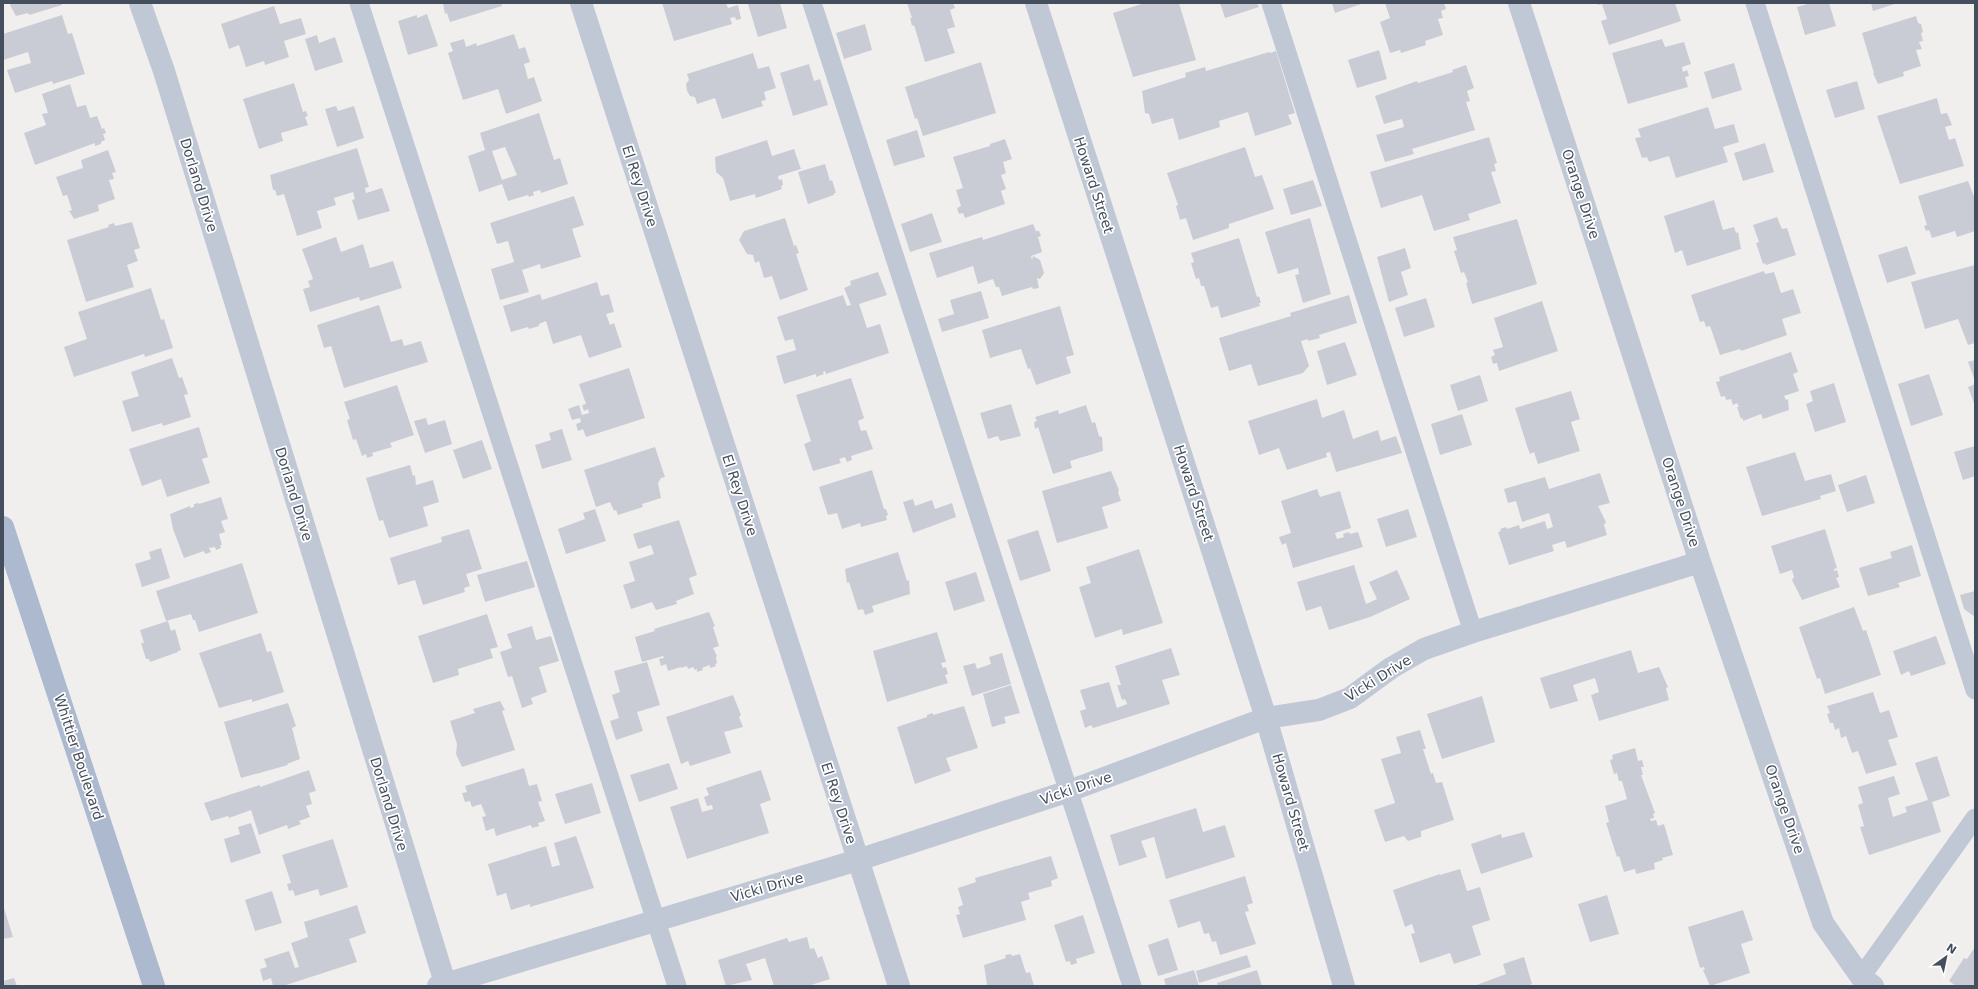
<svg xmlns="http://www.w3.org/2000/svg" width="1978" height="989" font-family="'DejaVu Sans',sans-serif">
  <rect width="100%" height="100%" fill="#f1efee"/>
  <path fill="#caccd5" fill-rule="evenodd" d="M12,3H61L62,5L29,15L28,13L16,16L10,5Z
    M443,3H501L502,6L450,22L447,13L445,14Z
    M662,3H726L728,8L738,5L741,19L736,20L735,17L730,18L732,24L674,41Z
    M751,3H780L787,28L758,37L748,4Z
    M907,3H953L955,8L950,10L955,27L947,29L955,53L925,62L914,25L912,26L910,18H912Z
    M1145,3H1179L1196,60L1133,77L1113,13Z
    M1220,3H1257L1259,7L1225,18Z
    M1332,3H1364L1335,13Z
    M1385,3H1444L1446,9L1441,11L1443,18L1438,19L1443,35L1425,41L1426,45L1401,53L1400,50L1390,53L1380,22L1390,18Z
    M1597,3H1675L1681,21L1609,45L1601,21L1607,19L1602,4L1598,5Z
    M1811,3H1829L1836,26L1805,35L1797,7Z
    M1871,3H1898L1873,11Z
    M274,6L280,24L301,18L306,34L284,41L289,57L265,65L264,61L246,67L239,45L229,49L221,24Z
    M427,14L438,46L408,55L398,21L417,15V18Z
    M62,15L68,34L72,33L85,74L53,84L52,81L15,93L7,70L31,63L28,52L3,60V34Z
    M1916,16L1918,23L1921,24L1923,32L1921,33L1923,41L1919,42L1922,49L1916,50L1921,66L1903,72L1904,76L1878,84L1873,73H1874L1862,33Z
    M865,24L872,50L844,59L836,33Z
    M514,34L519,49L525,47L530,62L524,64L528,79L534,77L542,101L506,114L498,89L463,100L448,53L453,51L450,43L464,39L466,47L476,43L477,46Z
    M317,35L319,43L335,37L343,62L315,71L305,39Z
    M1662,39L1665,47L1684,42L1691,64L1682,67L1683,72L1687,70L1689,76L1685,77L1688,87L1628,104L1612,53Z
    M1379,50L1387,79L1357,88L1348,60Z
    M1276,51L1295,113L1288,115L1292,124L1255,136L1248,112L1219,121L1220,127L1179,140L1173,118L1152,124L1149,114L1145,113L1142,91L1186,77L1185,73L1205,67L1206,71L1269,52L1270,53Z
    M753,53L758,69L769,66L776,88L764,92L766,100L761,101L763,106L722,119L715,98L697,104L695,97L690,96L687,91L686,84L689,80L687,74Z
    M981,62L996,113L923,136L917,118L915,119L905,87Z
    M1734,63L1742,90L1712,99L1704,72Z
    M809,64L814,81L820,79L828,105L793,116L780,73Z
    M1466,65L1474,88L1467,91L1470,101L1466,102L1475,130L1412,149L1414,154L1385,162L1376,135L1404,127L1402,119L1384,124L1375,96L1417,81L1418,83L1453,72L1452,70Z
    M1857,81L1865,109L1835,118L1826,90Z
    M294,83L303,112L306,111L308,116L305,117L308,125L281,133L283,141L259,149L243,99Z
    M70,84L77,107L86,105L90,118L97,116L102,129L104,128L106,133L103,134L105,140L101,142V144L95,146V143L35,165L24,133L46,125L42,114L48,113L42,94Z
    M1937,98L1941,114L1947,113L1952,125L1945,127L1949,140L1955,138L1964,166L1900,184L1877,116Z
    M336,106L338,111L354,106L364,138L337,147L325,109Z
    M1708,107L1715,129L1734,124L1739,142L1723,147L1728,162L1676,178L1669,156L1649,162L1647,157L1642,158L1635,138L1641,137L1638,129Z
    M539,113L554,160L560,158L568,184L541,193L540,190L533,192L534,195L529,197L528,195L508,201L502,184L479,192L468,156L485,150L480,133ZM505,147L517,175L502,180L492,151Z
    M917,130L925,157L894,166L886,140Z
    M1489,137L1497,163L1494,164L1496,171L1491,172L1501,203L1468,214L1470,220L1434,231L1422,195L1381,208L1370,172Z
    M1005,139L1012,159L1003,162L1006,173L1001,175L1006,189L1001,191L1005,204L965,218L963,213L959,214L957,208L961,206L956,190L963,188L953,157L990,146V144Z
    M767,140L772,156L794,149L801,169L778,176L779,180L782,179L783,185L781,186L782,189L756,198L755,194L730,201L723,178L716,172L715,157Z
    M1765,143L1774,172L1743,181L1734,153Z
    M1245,147L1255,177L1262,175L1274,209L1229,224V228L1193,240L1186,218L1180,220L1176,206L1178,205L1167,173Z
    M357,148L369,187L365,188L366,193L382,188L390,211L358,220L352,200L355,199L353,192L334,198L336,205L317,211L322,228L297,236L284,194L277,196L275,190H273L270,175Z
    M108,150L116,172L112,173L114,179L109,180L115,199L98,205L99,211L74,219L69,211L72,210L67,195L63,196L56,177L83,168L81,160Z
    M825,164L830,181L832,180L836,193H834V195L808,204L798,172Z
    M1313,180L1322,206L1291,215L1283,189Z
    M1968,181L1975,199V231L1957,237L1955,231L1932,238L1929,230L1926,231L1924,226L1927,225L1918,196Z
    M574,196L584,225L572,229L581,257L541,269L540,264L522,270L529,292L500,300L491,269L514,262L508,241L497,244L490,223Z
    M1714,200L1723,230L1734,227L1736,233L1738,232L1741,249L1687,266L1682,250L1675,253L1664,216Z
    M932,213L942,242L910,252L901,224Z
    M1777,217L1782,229L1787,228L1796,255L1766,265L1765,263L1763,264L1756,243L1759,242L1753,225Z
    M785,218L794,246L796,245L799,253L796,254L808,290L780,300L772,276L764,278L759,261L755,263L753,255L747,254L739,240L744,231Z
    M1310,218L1331,294L1303,303L1295,275L1299,274L1298,268L1278,274L1265,232Z
    M1517,219L1537,284L1472,304L1466,283L1468,282L1464,272L1461,273L1454,251L1457,250L1453,237Z
    M132,222L140,248L134,250L138,261L127,265L134,287L86,302L67,240L109,227L108,225L114,223L115,226Z
    M1033,224L1036,231H1039L1041,236L1038,237L1042,252L1031,256L1032,260L1033,256L1040,260L1044,273L1040,279L1037,278L1039,288L1033,289L1032,287L1002,296L999,287H996L993,279L978,284L973,266L937,278L929,253L982,237L983,240Z
    M336,237L341,252L363,244L370,268L393,261L402,288L360,301L359,297L310,312L303,289L310,287L308,281L313,279L302,249Z
    M1239,238L1257,297L1259,296L1261,303H1259L1260,306L1221,318L1218,306L1211,308L1204,286H1201L1199,278L1196,279L1191,263L1194,262L1191,253Z
    M1907,246L1916,274L1887,283L1878,255Z
    M1405,248L1411,268L1401,272L1408,295L1389,302L1377,257Z
    M1975,265V343L1968,345L1958,319L1925,329L1911,282Z
    M1764,271L1765,274L1774,272L1781,293L1793,289L1801,313L1782,319L1787,335L1741,351L1740,349L1720,355L1710,326L1706,327L1704,321L1700,322L1691,295Z
    M878,272L887,295L859,304L867,328L880,324L889,353L826,374L825,371L823,372L824,374L816,377V374L784,384L776,356L796,350L793,339L785,341L777,317L843,295L847,306L851,305L844,288L851,285L850,281Z
    M597,282L601,296L609,294L614,312L606,314L610,325L614,323L622,347L589,358L581,335L553,344L546,321L539,324V326L529,329L528,327L511,332L503,306L540,294L542,300Z
    M151,288L161,320L164,319L173,348L145,357L144,354L74,377L64,347L87,339L78,312Z
    M981,291L989,318L942,332L938,319L954,314L950,300Z
    M1349,295L1357,323L1319,335L1320,338L1308,341V339L1301,341L1309,366L1303,373L1258,386L1251,364L1229,371L1219,338L1291,316L1290,313Z
    M1426,298L1435,327L1404,337L1395,308Z
    M1542,301L1558,351L1499,371L1497,363L1493,364L1491,357L1495,355L1493,350L1503,347L1494,318Z
    M379,305L391,342L402,339L404,346L421,341L428,362L344,388L331,346L324,348L317,325Z
    M1060,306L1074,355L1066,357L1071,373L1036,385L1030,368L1028,369L1021,349L990,358L982,330Z
    M1345,342L1357,375L1327,385L1317,351Z
    M1791,352L1798,372L1793,374L1799,391L1784,396L1786,400L1788,399L1789,410L1763,419L1761,414L1743,421V418L1741,419L1737,407H1739L1737,403L1733,405L1731,399L1726,400L1725,396L1721,397L1716,382L1720,381L1719,377Z
    M172,358L179,378L182,377L188,394L184,395L191,417L163,426L162,423L132,432L122,401L139,396L131,372Z
    M1975,360V381L1968,362Z
    M629,368L645,418L586,437L583,429L578,431L576,424L581,422L580,418L572,420L568,409L579,405L582,415L589,413L588,409L584,411L582,405L586,404L579,384Z
    M1929,374L1943,415L1911,426L1898,384Z
    M1480,375L1488,401L1458,411L1450,385Z
    M851,378L864,418L858,421L861,431L866,430L873,449L851,456L852,460L847,462L845,457L839,459L841,463L813,471L804,444L811,441L796,395Z
    M1834,383L1846,422L1815,432L1806,404L1813,401L1810,391Z
    M1975,384V406L1968,387Z
    M397,385L414,435L390,443L392,447L372,453L373,456L367,458L366,454L362,456L356,439L353,440L347,420L350,419L344,402Z
    M1571,391L1580,419L1571,422L1580,451L1538,464L1534,452L1530,454L1527,446L1515,408Z
    M1317,399L1322,418L1344,410L1353,439L1378,430L1381,441L1396,436L1402,453L1336,472L1330,452L1326,453L1327,457L1287,470L1279,448L1259,455L1248,421Z
    M1011,404L1021,436L1000,441L998,436L988,439L980,413Z
    M1086,405L1092,423L1095,422L1099,436L1102,437L1103,451L1070,461L1072,468L1053,474L1038,427L1035,429L1034,422L1037,421L1035,417L1058,410L1059,414Z
    M1462,414L1472,445L1440,455L1431,424Z
    M426,418L428,425L445,420L452,444L425,453L414,421Z
    M199,427L208,457L202,459L210,483L167,497L161,479L142,486L129,449Z
    M562,429L572,460L542,469L535,445L551,440L549,433Z
    M482,440L492,469L463,479L453,450Z
    M1975,446V476L1963,480L1954,452Z
    M655,447L665,477L661,478L658,483L661,498L642,504L643,507L618,515L616,510L614,511L610,502L596,507L584,470Z
    M1795,452L1805,481L1831,474L1836,491L1820,496L1821,499L1762,516L1746,467Z
    M410,465L413,476L415,475L416,485L433,480L439,502L423,507L428,526L389,538L383,520L379,521L366,478Z
    M872,470L884,509H886L888,515L886,516L887,520L861,527L860,523L842,529L837,513L828,515L819,487Z
    M1111,471L1119,490L1118,492L1121,501L1102,507L1108,528L1057,543L1042,491Z
    M1600,473L1610,503L1598,506L1606,522L1604,525L1607,535L1567,548L1565,541L1552,545L1554,551L1509,565L1498,532L1501,531L1500,529L1506,527L1507,529L1519,525L1520,529L1545,521L1547,529L1553,527L1549,513L1522,522L1516,501L1508,503L1504,489L1545,477L1549,489Z
    M1866,475L1875,503L1847,512L1838,485Z
    M1317,489L1320,497L1340,491L1351,528L1335,533L1337,539L1344,537L1343,534L1349,532L1350,534L1358,532L1363,547L1293,568L1286,543L1282,545L1279,537L1291,533L1281,501Z
    M221,497L228,519L221,521L225,532L219,534L222,545H220L221,548L216,550L215,547L209,548L211,552L205,554L204,551L184,558L173,529L170,514L190,506V508L194,507V504L199,503V504Z
    M913,499L915,506L932,500L935,509L952,503L956,517L913,533L903,502Z
    M595,509L606,541L566,554L558,529L585,519L583,513Z
    M1408,509L1417,537L1386,547L1377,519Z
    M679,520L697,575L689,578L694,594L676,601L677,604L656,610L652,602L631,609L623,585L635,581L629,562L654,554L651,545L638,549L633,534Z
    M469,529L482,569L466,574L470,586L464,588L465,592L423,605L415,580L398,585L390,558L442,542L441,537Z
    M1825,529L1837,568L1834,569V571L1837,570L1839,577L1836,578L1840,587L1802,600L1792,580L1794,577L1792,570L1780,574L1771,546Z
    M1038,530L1051,571L1020,581L1007,540Z
    M1912,545L1921,576L1898,583L1900,587L1868,596L1859,568L1892,558L1890,552Z
    M161,548L170,578L142,587L135,564L151,559L149,552Z
    M1139,549L1163,623L1123,635L1122,629L1095,638L1079,587L1091,583L1086,567Z
    M898,552L907,581L909,580L910,594L872,606L874,612L865,615L863,609L858,610L849,582L847,583L845,569Z
    M527,561L535,587L485,602L477,575Z
    M242,563L258,613L199,632L195,620H193L191,614L166,621L156,591Z
    M1354,565L1366,604L1377,599L1369,582L1397,570L1410,599L1370,617L1329,630L1321,606L1306,611L1297,582Z
    M976,572L985,601L954,611L945,582Z
    M1975,591V617L1964,609L1960,595Z
    M1854,607L1863,631L1866,630L1881,675L1825,694L1820,678L1817,679L1799,627Z
    M709,612L715,626L713,627L719,646L713,648L717,656L716,657L717,663L715,664L716,666L710,668V665L702,668L703,670L697,672V669L695,670L693,667L688,669L687,666L681,668V667L668,671L666,664L661,666L659,659L664,658L663,656L642,662L635,637L655,631L654,629Z
    M487,614L498,647L490,649L493,658L458,669L459,675L433,683L418,636Z
    M168,621L171,631L175,629L181,650L178,651V652L150,662L149,659H146L141,643H144L140,630Z
    M532,626L536,640L551,636L559,661L539,667L547,692L531,698L533,704L522,708L512,676L508,677L500,652L512,648L507,634Z
    M937,632L946,662L941,663L943,668L946,667L948,674L945,675L948,683L887,702L873,651Z
    M261,633L267,652L271,651L284,692L252,702V699L219,708L199,653Z
    M1936,636L1946,664L1911,676L1909,671L1901,675L1893,651Z
    M1171,648L1180,675L1162,680L1170,704L1093,728L1091,725L1085,728L1080,711L1086,709L1080,690L1109,682L1117,708L1127,704L1125,699L1122,700L1117,685H1121L1115,666Z
    M1631,650L1638,673L1659,667L1668,687L1666,688L1669,700L1599,721L1591,695L1599,692L1595,678L1573,685L1578,701L1550,709L1540,678Z
    M1002,653L1011,684L972,696L963,666L975,663L977,669L991,664L989,657Z
    M647,662L660,705L637,712L643,731L616,740L610,721L619,718L612,695L620,692L614,671Z
    M1011,685L1020,713L1004,717L1006,723L992,727L983,694Z
    M1873,692L1880,713L1889,710L1898,737L1888,740L1897,765L1866,774L1858,751L1852,753L1846,736L1841,738L1839,728L1835,730L1833,723H1830L1827,714L1830,713L1827,706Z
    M733,695L741,715L739,717L743,727L724,732L731,753L690,766L688,761L681,764L666,717Z
    M1482,696L1495,742L1442,759L1427,714Z
    M500,701L505,710L502,711L515,750L462,767L456,754L457,744L450,721L475,713L473,709Z
    M288,703L296,726L292,728L300,759L287,764L288,765L241,778L224,722Z
    M964,706L978,748L946,758L951,771L915,784L897,727L927,717V715L933,713V715Z
    M1420,730L1426,749H1423L1431,774L1433,773L1436,783L1442,782L1454,820L1421,831V837L1408,841L1404,836L1385,842L1374,810L1395,803L1381,759L1401,753L1396,737Z
    M1635,748L1638,761L1642,760L1644,767H1641L1643,775H1641L1655,813L1653,814L1654,818L1650,819L1651,821L1656,820L1658,826L1664,824L1673,855L1662,858L1663,860L1654,863L1655,869L1636,874L1635,869L1624,872L1619,856L1617,857L1606,823L1609,822L1605,806L1627,799L1622,781H1619L1617,773L1614,774L1610,760L1613,759L1612,755Z
    M1937,756L1950,796L1932,802L1941,832L1869,855L1860,827L1864,826L1858,805L1863,803L1858,787L1894,776L1900,794L1888,798L1893,817L1907,812L1905,807L1928,800L1915,763Z
    M669,763L678,789L639,802L630,775Z
    M524,768L529,786L537,784L542,801L538,802L545,821L538,823L539,826L532,828L531,825L496,836L494,828L486,831L482,817L486,816L481,804L472,807L470,801L465,802L462,793L467,792L465,786Z
    M309,770L316,791L309,793L312,804L306,806L310,817L299,821L301,824L288,829L287,825L259,835L251,810L229,818L228,816L211,821L204,803L260,785V787Z
    M761,770L771,800L760,804L769,833L687,859L670,807L698,798L702,812L713,809L712,805L707,806L704,797L709,795L706,788Z
    M592,783L601,813L565,824L555,794Z
    M1196,808L1203,832L1225,825L1235,857L1166,879L1154,837L1141,841L1147,857L1119,866L1110,835Z
    M251,823L261,853L231,863L224,839L240,834L238,827Z
    M1524,832L1533,857L1481,874L1471,844L1501,834L1502,838Z
    M576,836L594,888L530,907V904L511,910L506,893L497,896L488,864L546,846L552,867L560,865L554,843Z
    M333,839L348,887L320,896L318,889L295,896L293,890L289,891L287,884L291,883L282,855Z
    M1051,856L1058,878L1051,881L1052,886L1028,893L1030,899L1021,902L1026,920L963,938L956,915L960,914L958,907L963,905L958,888L976,882L975,878Z
    M1460,869L1467,891L1480,887L1490,920L1472,926L1481,955L1454,964L1450,953L1420,963L1411,934L1415,933L1412,924L1405,927L1393,890L1440,874V875Z
    M1245,876L1253,903L1247,905L1249,911L1245,912L1256,944L1220,955L1216,941L1212,942L1209,933L1204,934L1200,921L1178,928L1169,900Z
    M272,891L282,923L255,931L245,900Z
    M1607,895L1619,934L1590,942L1578,904Z
    M3,905L13,937L3,939Z
    M357,905L366,933L349,939L357,962L283,986H273L271,978L263,981L260,969L267,967L264,959L289,951L295,968L299,967L291,943L308,937L304,922Z
    M1743,910L1753,940L1741,944L1750,973L1710,986L1703,970L1705,969L1704,967L1700,968L1688,927Z
    M1083,915L1095,953L1076,959L1077,963L1071,965L1070,961L1066,962L1054,925Z
    M807,937L810,949L814,948L818,958L822,956L830,979L808,986H774L765,958L746,964L752,980L726,986L718,960L787,938L789,942Z
    M1168,938L1178,970L1158,976L1148,945Z
    M1975,947V986H1956L1949,981L1964,958L1967,959Z
    M1011,954L1012,956L1020,954L1026,973L1030,972L1034,986L987,985L984,965L1006,958L1005,955Z
    M1247,955L1251,967L1199,983L1196,971Z
    M1524,957L1532,984L1527,986H1474L1506,974L1503,964Z
    M1194,970L1199,986H1166L1164,979Z
    M1257,970L1262,986H1218L1217,983Z
    M14,978L17,986H3V981Z"/>
  <g fill="none" stroke-linecap="round" stroke-linejoin="round">
    <path stroke="#c1c8d5" stroke-width="19" d="M359,3L677,986
      M812,3L1132,986
      M1271,3L1473,632
      M1755,3L1975,690
      M1861,977L1975,818"/>
    <path stroke="#c1c8d5" stroke-width="22" d="M140,3L164,71L446,986
      M581,3L899,986
      M1036,3L1266,718L1344,986
      M1519,3L1700,562L1823,923L1861,977L1873,986
      M438,986L858,860L1069,791L1266,718L1319,710L1350,698L1391,668L1424,649L1473,632L1700,562"/>
    <path stroke="#acb9cf" stroke-width="22" d="M3,527L154,986"/>
  </g>
  <g text-anchor="middle" dominant-baseline="central" stroke-width="3.5" stroke-linejoin="round" paint-order="stroke">
    <g font-size="14" fill="#454e5d" stroke="#fff">
      <text transform="translate(199 185) rotate(73)">Dorland Drive</text>
      <text transform="translate(1094 185) rotate(72)">Howard Street</text>
      <text transform="translate(640 186) rotate(72)">El Rey Drive</text>
      <text transform="translate(1581 194) rotate(72)">Orange Drive</text>
      <text transform="translate(1194 493) rotate(72)">Howard Street</text>
      <text transform="translate(294 494) rotate(73)">Dorland Drive</text>
      <text transform="translate(740 495) rotate(72)">El Rey Drive</text>
      <text transform="translate(1681 502) rotate(72)">Orange Drive</text>
      <text transform="translate(1378 678) rotate(-32)">Vicki Drive</text>
      <text transform="translate(79 757) rotate(72)">Whittier Boulevard</text>
      <text transform="translate(1076 788) rotate(-19)">Vicki Drive</text>
      <text transform="translate(1291 802) rotate(74)">Howard Street</text>
      <text transform="translate(839 803) rotate(72)">El Rey Drive</text>
      <text transform="translate(389 804) rotate(73)">Dorland Drive</text>
      <text transform="translate(1785 809) rotate(71)">Orange Drive</text>
      <text transform="translate(767 887) rotate(-16)">Vicki Drive</text>
    </g>
  </g>
  <rect width="1978" height="989" fill="none" stroke="#454e5d" stroke-width="8"/>
  <g transform="translate(1946 957) rotate(33)" stroke="#ffffff" stroke-width="3" paint-order="stroke">
  <path d="M0-3L7 15L0 10L-7 15Z" fill="#454e5d"/>
  <text y="-6" font-size="11" font-weight="bold" text-anchor="middle" fill="#454e5d">N</text>
  </g>
</svg>
